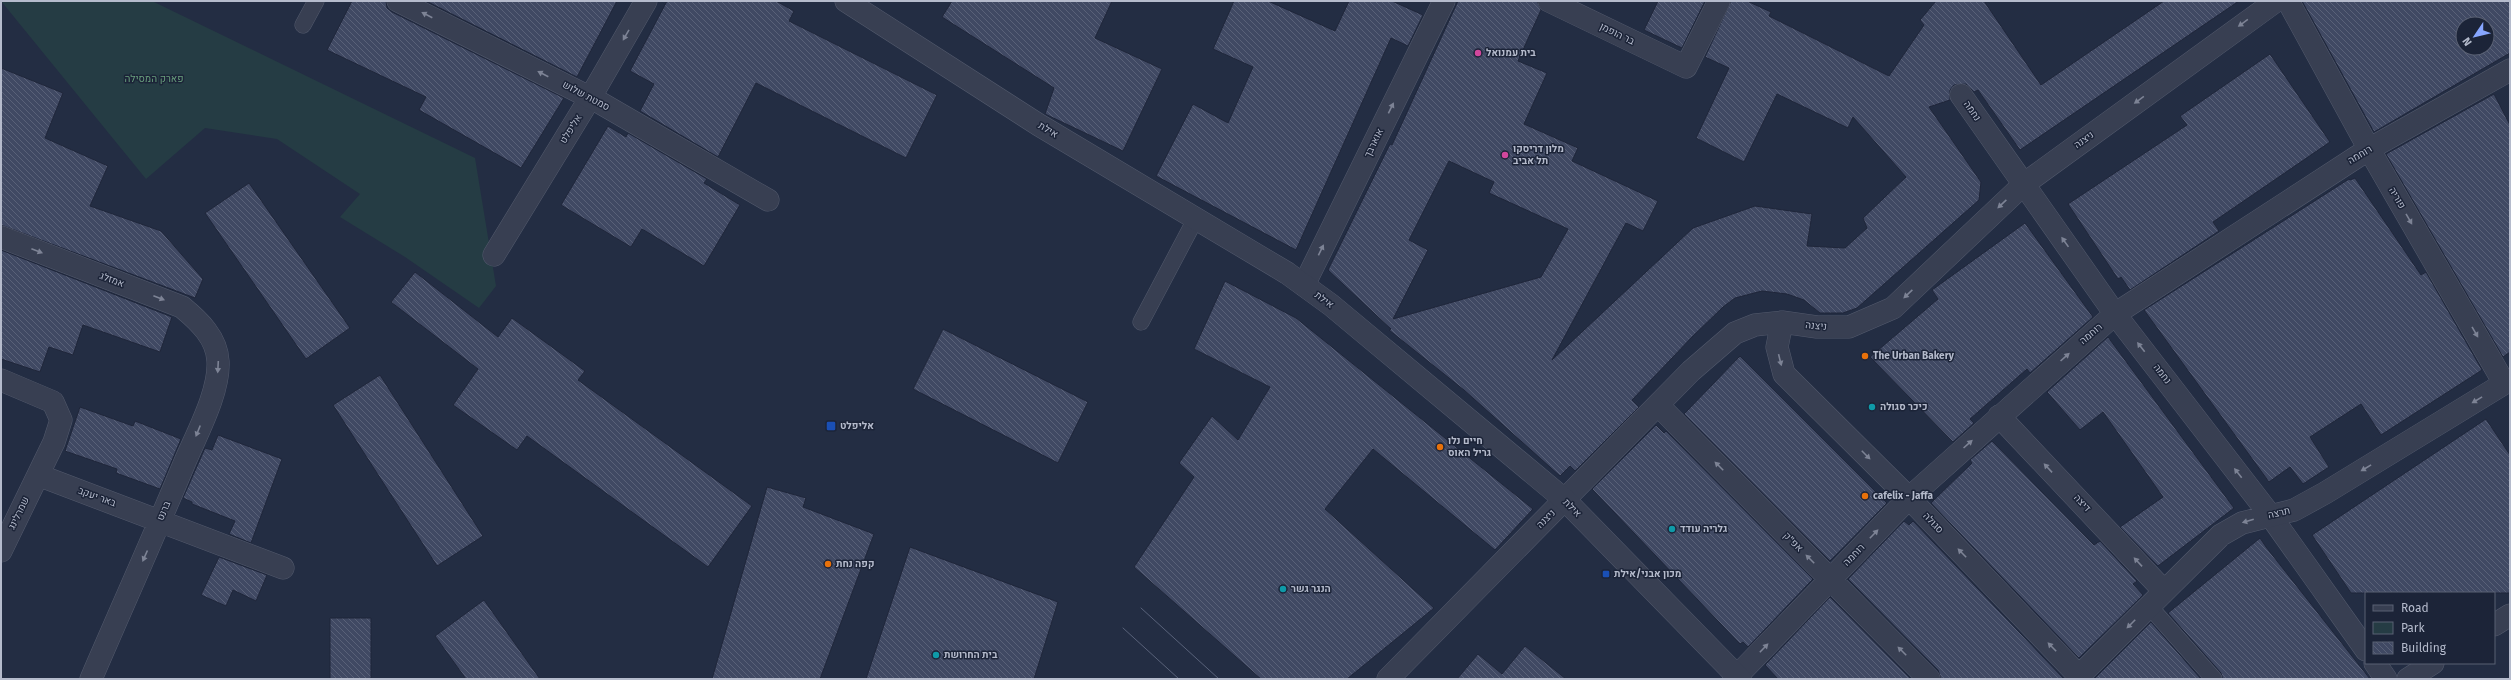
<svg xmlns="http://www.w3.org/2000/svg" width="2511" height="680" font-family="'Fira Sans',Heebo,sans-serif">
  <defs>
    <pattern id="building-back-hatch" width="6" height="6" patternUnits="userSpaceOnUse"><rect width="6" height="6" fill="#404963"/><path d="M-1 5l2 2M0 0l6 6M5-1l2 2" fill="none" stroke="#596178"/></pattern>
  </defs>
  <rect width="100%" height="100%" fill="#232d43"/>
  <path fill="#253c44" d="M1,1H152L475,158L496,286L479,308L405,257L340,217L360,194L277,139L205,128L146,179Z"/>
  <path fill="url(#building-back-hatch)" stroke="#1f263a" fill-rule="evenodd" d="M352,1H386L387,8L392,12L564,98L521,168L419,110L426,97L327,50Z
    M426,1H617L577,77Z
    M667,1H776L794,11L789,21L937,95L906,158L756,83L718,157L640,111L654,84L630,71Z
    M952,1H1112L1095,38L1162,69L1123,151L1045,114L1054,88L942,17Z
    M1234,1H1268L1335,31L1349,1H1392L1423,15L1408,46L1391,38L1296,250L1156,176L1193,104L1228,123L1253,67L1213,49Z
    M1458,1H1537L1541,10L1518,61L1547,73L1524,124L1578,148L1572,161L1658,201L1643,231L1626,223L1552,360L1693,228L1755,206L1812,214L1807,246L1845,248L1867,228L1863,218L1906,177L1853,117L1848,128L1777,94L1744,162L1696,138L1729,68L1705,57L1731,1H1747L1771,12L1769,16L1889,76L1924,25L1920,20L1936,1H1984L2041,85L2164,1H2239L2020,150L1978,90L1974,92L1966,84L1954,85L1950,90V100L1929,107L1981,182L1979,200L1857,308L1843,313H1820L1804,300L1787,294L1762,291L1735,298L1723,307L1692,337L1632,400L1639,407L1575,471L1570,466L1560,476L1464,390L1389,330L1391,329L1328,270L1390,144L1392,145ZM1449,161L1494,182L1489,193L1568,229L1541,277L1393,319L1428,250L1409,240Z
    M1658,1H1705L1682,48L1644,30Z
    M2302,1H2510V53L2374,132ZM2463,24H2487V48H2463Z
    M2270,54L2330,142L2213,222L2219,231L2130,290L2121,277L2118,279L2068,204L2187,125L2180,116Z
    M1,68L63,93L45,138L108,166L90,206L161,231L203,279L195,298L1,225Z
    M2494,94L2510,125V352L2503,357L2386,154Z
    M608,126L626,137L628,133L707,179L704,183L740,205L704,266L642,229L631,247L561,205Z
    M2355,178L2421,275L2426,272L2482,370L2381,435L2361,404L2310,437L2329,467L2303,484L2290,467L2269,482L2144,310L2349,179L2350,180Z
    M249,183L350,328L306,359L205,213Z
    M2025,223L2093,317L2030,373L2027,369L1970,419L1974,423L1953,442L1870,357L1938,299L1932,290Z
    M1,250L172,317L160,352L83,325L73,355L49,347L40,372L1,359Z
    M415,272L498,337L512,318L585,371L578,380L752,506L708,567L527,436L517,450L453,405L478,369L391,302Z
    M1225,281L1296,318L1533,509L1495,550L1373,449L1325,509L1434,608L1347,679H1261L1134,567L1194,477L1179,463L1212,416L1238,440L1270,387L1194,349Z
    M943,329L1088,402L1058,463L913,389Z
    M2108,337L2234,508L2158,566L2120,527L2163,497L2103,412L2080,430L2047,392Z
    M1740,356L1887,503L1830,561L1684,414Z
    M380,375L483,536L437,566L333,405Z
    M80,407L133,426L135,421L181,439L160,489L116,473L117,469L65,451Z
    M2486,419L2510,455V593H2351L2312,535Z
    M1656,425L1664,433L1666,431L1813,579L1748,647L1743,642L1740,644L1592,489Z
    M218,435L282,459L251,543L229,534L235,521L192,504V502L183,498L205,448L212,450Z
    M1992,441L2094,545L2100,541L2137,581L2133,584L2143,595L2079,658L1931,503L1972,463L1970,460Z
    M767,487L806,498L803,507L874,534L820,679H712Z
    M1904,521L1909,525L1913,521L2064,679H1941L1938,670L1848,579Z
    M2260,538L2266,547L2370,679H2223L2221,673L2168,613Z
    M910,547L1058,602L1034,679H866Z
    M219,557L267,575L256,601L233,590L226,606L201,595Z
    M1830,597L1911,679H1778L1765,665Z
    M484,600L540,679H466L435,636Z
    M330,618H371V679H330Z
    M2151,622L2201,679H2094Z
    M1525,646L1566,679H1457L1478,654L1502,674Z"/>
  <g fill="none" stroke-linecap="round" stroke-linejoin="round">
    <g stroke="#535a6d" stroke-width="17">
      <path id="service" d="M303,25L316,1
        M1141,322L1196,218
        M2149,606L2214,679"/>
    </g>
    <g stroke="#535a6d" stroke-width="23">
      <path id="pedestrian" d="M494,255L590,98
        M2270,515L2366,650
        M2494,625L2510,615
        M2375,663L2386,679
        M2408,679L2433,663"/>
    </g>
    <g stroke="#535a6d" stroke-width="23">
      <path id="minor" d="M398,1L597,101L768,200
        M1549,1L1686,67L1719,1
        M2288,1L2369,149L2504,383
        M1961,95L2115,314L2270,515
        M590,98L646,1
        M1,237L182,307C199,321 217,338 218,361C220,392 196,435 184,464C154,536 122,607 91,679
        M1304,285L1444,1
        M1782,322L1777,347L1784,374L1909,498L2079,676
        M1,380L53,402L61,420L54,442L38,475L283,568
        M1658,405L1929,679
        M1999,416L2164,591
        M1,551L38,475
        M1388,679L1691,371L1735,333L1755,325L1782,322L1817,327H1849L1893,308L2024,184L2276,1
        M1734,679L1909,498L2115,314L2369,149L2510,70
        M2076,679L2221,535L2242,523L2294,510L2325,493L2510,380"/>
    </g>
    <g stroke="#535a6d" stroke-width="23">
      <path id="tertiary" d="M846,1L1039,125L1287,273L1331,305L1565,500L1740,679"/>
    </g>
    <use href="#service" stroke="#383f52" stroke-width="16"/>
    <use href="#pedestrian" stroke="#383f52" stroke-width="22"/>
    <use href="#minor" stroke="#383f52" stroke-width="22"/>
    <use href="#tertiary" stroke="#383f52" stroke-width="22"/>
    <path stroke="#59627a" stroke-width="1" d="M1141,608L1219,679
      M1123,628L1179,679"/>
  </g>
  <defs><path id="oneway-solid" d="M-6-.8H1V-3.2L6.5 0L1 3.2V.8H-6Z"/></defs>
  <g fill="#7d8395">
    <use href="#oneway-solid" transform="translate(427 15) rotate(-153)"/>
    <use href="#oneway-solid" transform="translate(2243 23) rotate(144)"/>
    <use href="#oneway-solid" transform="translate(626 35) rotate(120)"/>
    <use href="#oneway-solid" transform="translate(543 74) rotate(-153)"/>
    <use href="#oneway-solid" transform="translate(2139 100) rotate(144)"/>
    <use href="#oneway-solid" transform="translate(1391 108) rotate(-64)"/>
    <use href="#oneway-solid" transform="translate(2002 204) rotate(137)"/>
    <use href="#oneway-solid" transform="translate(2409 219) rotate(60)"/>
    <use href="#oneway-solid" transform="translate(2065 242) rotate(-125)"/>
    <use href="#oneway-solid" transform="translate(1321 250) rotate(-64)"/>
    <use href="#oneway-solid" transform="translate(37 251) rotate(21)"/>
    <use href="#oneway-solid" transform="translate(1908 294) rotate(137)"/>
    <use href="#oneway-solid" transform="translate(159 298) rotate(21)"/>
    <use href="#oneway-solid" transform="translate(2475 332) rotate(60)"/>
    <use href="#oneway-solid" transform="translate(2141 347) rotate(-128)"/>
    <use href="#oneway-solid" transform="translate(2065 357) rotate(-42)"/>
    <use href="#oneway-solid" transform="translate(1780 360) rotate(76)"/>
    <use href="#oneway-solid" transform="translate(218 367) rotate(93)"/>
    <use href="#oneway-solid" transform="translate(2477 400) rotate(149)"/>
    <use href="#oneway-solid" transform="translate(198 431) rotate(112)"/>
    <use href="#oneway-solid" transform="translate(1968 444) rotate(-42)"/>
    <use href="#oneway-solid" transform="translate(1866 455) rotate(45)"/>
    <use href="#oneway-solid" transform="translate(1719 466) rotate(-135)"/>
    <use href="#oneway-solid" transform="translate(2048 468) rotate(-133)"/>
    <use href="#oneway-solid" transform="translate(2366 468) rotate(149)"/>
    <use href="#oneway-solid" transform="translate(2238 473) rotate(-128)"/>
    <use href="#oneway-solid" transform="translate(2248 521) rotate(164)"/>
    <use href="#oneway-solid" transform="translate(1874 534) rotate(-46)"/>
    <use href="#oneway-solid" transform="translate(1962 553) rotate(-134)"/>
    <use href="#oneway-solid" transform="translate(145 556) rotate(114)"/>
    <use href="#oneway-solid" transform="translate(1810 559) rotate(-135)"/>
    <use href="#oneway-solid" transform="translate(2138 562) rotate(-133)"/>
    <use href="#oneway-solid" transform="translate(2131 624) rotate(135)"/>
    <use href="#oneway-solid" transform="translate(2052 647) rotate(-134)"/>
    <use href="#oneway-solid" transform="translate(1764 648) rotate(-46)"/>
    <use href="#oneway-solid" transform="translate(1902 651) rotate(-135)"/>
  </g>
  <g fill="#d1479c" stroke="#1c2438" stroke-width="1.5">
    <circle cx="1478" cy="53" r="4"/>
    <circle cx="1505" cy="155" r="4"/>
  </g>
  <g fill="#e8710a" stroke="#1c2438" stroke-width="1.5">
    <circle cx="1865" cy="356" r="4"/>
    <circle cx="1440" cy="447" r="4"/>
    <circle cx="1865" cy="496" r="4"/>
    <circle cx="828" cy="564" r="4"/>
  </g>
  <g fill="#0f9aa8" stroke="#1c2438" stroke-width="1.5">
    <circle cx="1872" cy="407" r="4"/>
    <circle cx="1672" cy="529" r="4"/>
    <circle cx="1283" cy="589" r="4"/>
    <circle cx="936" cy="655" r="4"/>
  </g>
  <g fill="#1a4fb4" stroke="#1c2438" stroke-width="1.5">
    <rect x="826" y="421" width="10" height="10" rx="2"/>
    <rect x="1602" y="570" width="8" height="8" rx="2"/>
  </g>
  <g text-anchor="middle" dominant-baseline="central" stroke-width="3" stroke-linejoin="round" paint-order="stroke">
    <g font-size="10" fill="#b5bbcc" stroke="#1c2438">
      <text transform="translate(1617 34) rotate(26)">בר הופמן</text>
      <text transform="translate(586 96) rotate(28)">סמטת שלוש</text>
      <text transform="translate(1972 111) rotate(55)">נחמה</text>
      <text transform="translate(571 129) rotate(-58)">אליפלט</text>
      <text transform="translate(1048 130) rotate(31)">אילת</text>
      <text transform="translate(2084 140) rotate(-36)">ניצנה</text>
      <text transform="translate(1374 143) rotate(-64)">אוארבך</text>
      <text transform="translate(2360 155) rotate(-31)">רוחמה</text>
      <text transform="translate(2397 198) rotate(60)">פוריה</text>
      <text transform="translate(112 280) rotate(21)">אמזלג</text>
      <text transform="translate(1324 300) rotate(37)">אילת</text>
      <text transform="translate(1816 326) rotate(5)">ניצנה</text>
      <text transform="translate(2091 334) rotate(-41)">רוחמה</text>
      <text transform="translate(2162 374) rotate(52)">נחמה</text>
      <text transform="translate(97 497) rotate(20)">באר יעקב</text>
      <text transform="translate(2082 503) rotate(47)">דיצה</text>
      <text transform="translate(1572 508) rotate(45)">אילת</text>
      <text transform="translate(164 511) rotate(-67)">ברנט</text>
      <text transform="translate(19 513) rotate(-64)">שמרלינג</text>
      <text transform="translate(2279 513) rotate(-13)">תרצה</text>
      <text transform="translate(1546 519) rotate(-45)">ניצנה</text>
      <text transform="translate(1933 523) rotate(46)">סגולה</text>
      <text transform="translate(1793 542) rotate(45)">אפ"ק</text>
      <text transform="translate(1854 555) rotate(-46)">רוחמה</text>
    </g>
    <g font-size="10" font-weight="bold" fill="#b5bbcc" stroke="#1c2438" text-anchor="start">
      <text x="1486" y="53">בית עמנואל</text>
      <text x="1513" y="149">מלון דריסקו<tspan x="1513" dy="12">תל אביב</tspan></text>
      <text x="1873" y="356">The Urban Bakery</text>
      <text x="1880" y="407">כיכר סגולה</text>
      <text x="840" y="426">אליפלט</text>
      <text x="1448" y="441">חיים נלו<tspan x="1448" dy="12">גריל האוס</tspan></text>
      <text x="1873" y="496">cafelix - Jaffa</text>
      <text x="1680" y="529">גלריה עודד</text>
      <text x="836" y="564">קפה נחת</text>
      <text x="1614" y="574">מכון אבני/אילת</text>
      <text x="1291" y="589">הנגר גשר</text>
      <text x="944" y="655">בית החרושת</text>
    </g>
    <g font-size="10" fill="#69a07d" stroke="#1c2438">
      <text x="154" y="79">פארק המסילה</text>
    </g>
  </g>
  <rect width="2511" height="680" fill="none" stroke="#b5bbcc" stroke-width="4"/>
  <rect x="2365" y="592" width="130" height="72" fill="#1c2438" stroke="#596073"/>
  <rect x="2373" y="605" width="20" height="6" fill="#383f52" stroke="#596073"/>
  <text x="2401" y="612" font-size="12" fill="#b5bbcc">Road</text>
  <rect x="2373" y="622" width="20" height="12" fill="#253c44" stroke="#596073"/>
  <text x="2401" y="632" font-size="12" fill="#b5bbcc">Park</text>
  <rect x="2373" y="642" width="20" height="12" fill="url(#building-back-hatch)" stroke="#596073"/>
  <text x="2401" y="652" font-size="12" fill="#b5bbcc">Building</text>
  <g transform="translate(2475 36) rotate(235)"><circle r="19" fill="#1c2438" stroke="#596073"/>
  <path d="M0-3L7 15L0 10L-7 15Z" fill="#87a6ff"/>
  <text y="-6" font-size="11" font-weight="bold" text-anchor="middle" fill="#b5bbcc">N</text>
  </g>
</svg>
